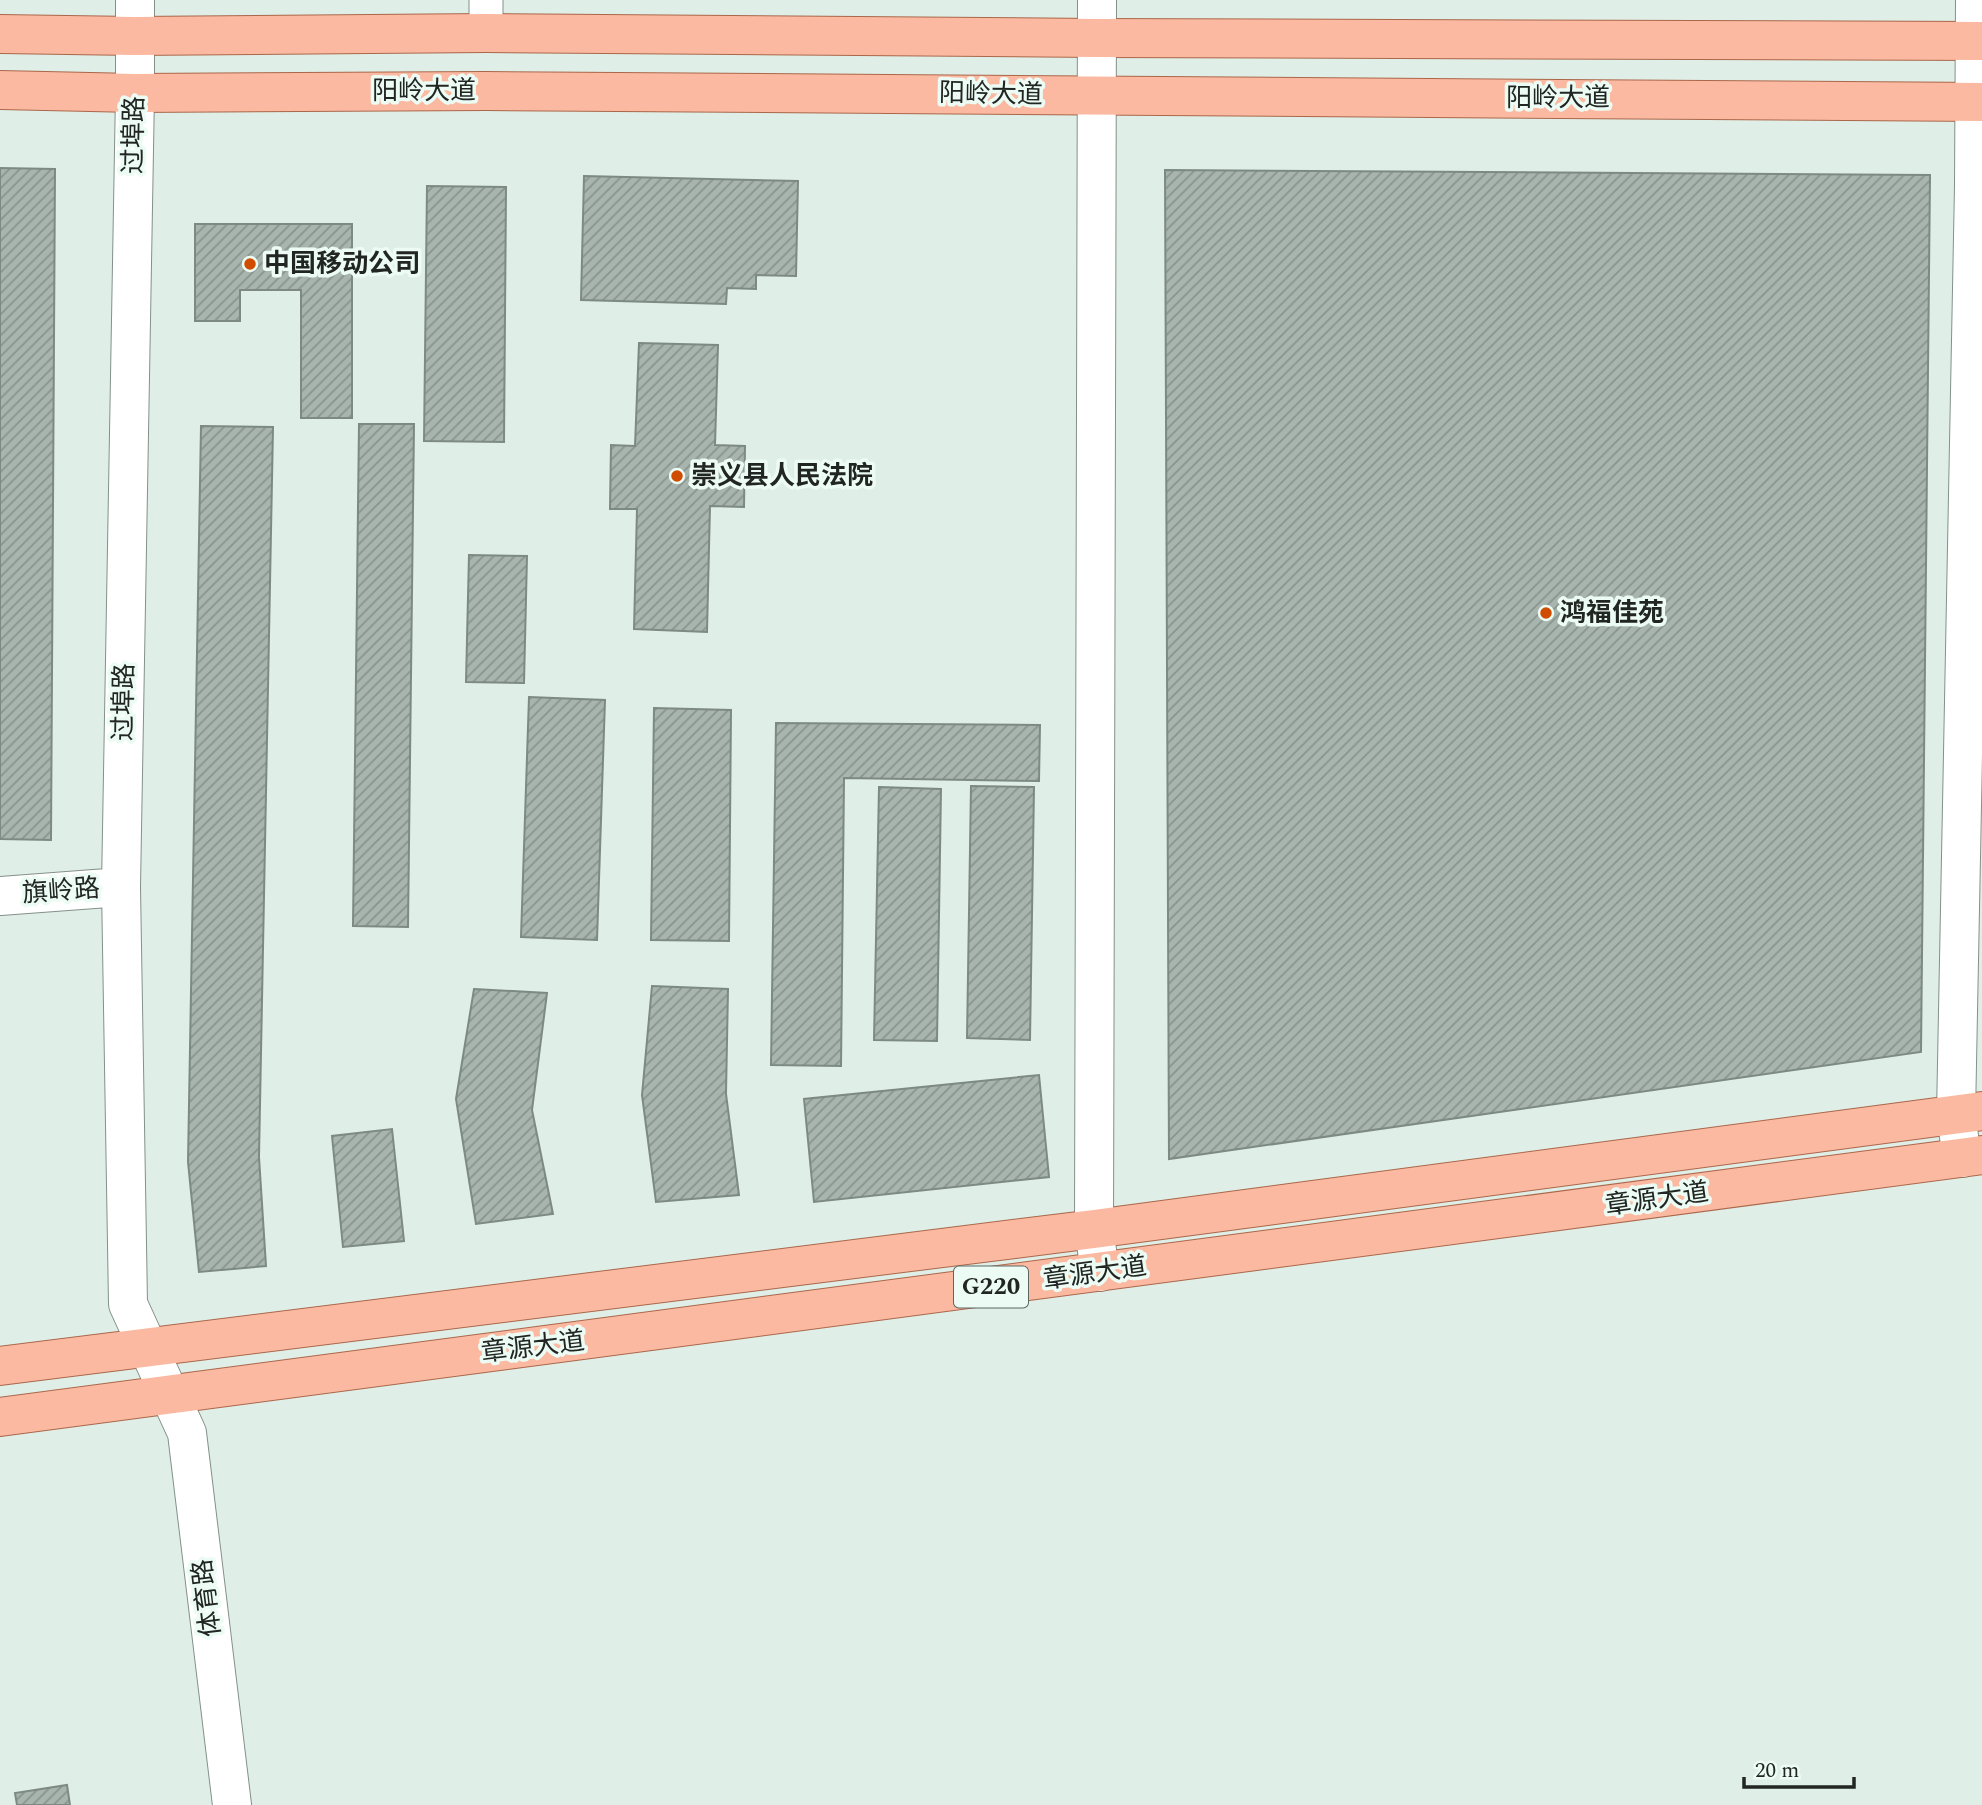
<svg xmlns="http://www.w3.org/2000/svg" width="1982" height="1805" font-family="Spectral,'Noto Sans SC',serif">
  <defs>
    <pattern id="building-hatch" width="6" height="6" patternUnits="userSpaceOnUse" patternTransform="scale(1.75)"><rect width="6" height="6" fill="#a7b5ae"/><path d="M-1 1l2-2M0 6l6-6M5 7l2-2" fill="none" stroke="#88938d"/></pattern>
  </defs>
  <rect width="100%" height="100%" fill="#dfeee6"/>
  <path fill="url(#building-hatch)" stroke="#7d8a84" stroke-width="2" d="M0,168L55,169L51,840L0,839Z
    M1165,170L1930,175L1921,1052L1169,1159Z
    M584,176L798,181L796,276L756,275V289L727,288L726,304L581,300Z
    M427,186L506,187L504,442L424,441Z
    M195,224H352V418H301V290H240V321H195Z
    M639,343L718,345L715,445L745,446L744,507L710,506L707,632L634,629L637,509H610L611,445L635,446Z
    M359,424H414L408,927L353,926Z
    M201,426L273,427L259,1157L266,1266L199,1272L188,1162Z
    M469,555L527,556L524,683L466,682Z
    M529,697L605,700L597,940L521,937Z
    M654,708L731,710L729,941L651,940Z
    M776,723L1040,725L1039,781L844,778L841,1066L771,1065Z
    M971,786L1034,787L1030,1040L967,1038Z
    M879,787L941,789L937,1041L874,1040Z
    M652,986L728,989L726,1094L739,1195L656,1202L642,1095Z
    M474,989L547,993L532,1110L553,1214L476,1224L456,1099Z
    M1039,1075L1049,1177L814,1202L804,1099Z
    M392,1129L404,1241L343,1247L332,1136Z
    M67,1785L70,1805H17L15,1793Z"/>
  <g fill="none" stroke-linecap="round" stroke-linejoin="round">
    <g stroke="#84918a" stroke-width="35">
      <path id="street" d="M486,0V33"/>
    </g>
    <g stroke="#84918a" stroke-width="40">
      <path id="secondary" d="M135,0V93L121,887L128,1304L187,1433L232,1805
        M1097,0L1094,1229L1100,1272
        M0,896L121,887
        M1962,1158L1956,1115L1974,186L1975,0"/>
    </g>
    <g stroke="#ab674b" stroke-width="40">
      <path id="primary" d="M0,34L134,36L486,33L1096,38L1982,41
        M0,90L135,93L486,91L1982,102
        M0,1366L1094,1229L1982,1111
        M0,1417L1982,1155"/>
    </g>
    <use href="#street" stroke="#fff" stroke-width="33"/>
    <use href="#secondary" stroke="#fff" stroke-width="38"/>
    <use href="#primary" stroke="#fab9a0" stroke-width="38"/>
  </g>
  <g fill="#d04c00" stroke="#ecfbf4" stroke-width="2.5">
    <circle cx="250" cy="264" r="7"/>
    <circle cx="677" cy="476" r="7"/>
    <circle cx="1546" cy="613" r="7"/>
  </g>
  <g text-anchor="middle" dominant-baseline="central" stroke-width="7" stroke-linejoin="round" paint-order="stroke">
    <rect fill="#ecfbf4" stroke="#5e6662" stroke-width="2" x="954" y="1266.5" width="74" height="41" rx="5"/>
    <g font-size="24" font-weight="bold" fill="#212623">
      <text x="991" y="1287">G220</text>
    </g>
    <g font-size="26" fill="#212623" stroke="#ecfbf4">
      <text x="424" y="91">阳岭大道</text>
      <text transform="translate(991 94) rotate(1)">阳岭大道</text>
      <text x="1558" y="98">阳岭大道</text>
      <text transform="translate(134 135) rotate(-89)">过埠路</text>
      <text transform="translate(124 702) rotate(-89)">过埠路</text>
      <text transform="translate(61 891) rotate(-4)">旗岭路</text>
      <text transform="translate(1657 1199) rotate(-8)">章源大道</text>
      <text transform="translate(1095 1273) rotate(-8)">章源大道</text>
      <text transform="translate(533 1347) rotate(-7)">章源大道</text>
      <text transform="translate(207 1598) rotate(-97)">体育路</text>
    </g>
    <g font-size="26" font-weight="bold" fill="#212623" stroke="#ecfbf4" text-anchor="start">
      <text x="264" y="264">中国移动公司</text>
      <text x="691" y="476">崇义县人民法院</text>
      <text x="1560" y="613">鸿福佳苑</text>
    </g>
  </g>
  <path d="M1744 1777v10h110v-10" fill="none" stroke="#212623" stroke-width="3.5"/>
  <text x="1755" y="1777" font-size="21" fill="#212623" stroke="#ecfbf4" stroke-width="5" paint-order="stroke">20 m</text>
</svg>
